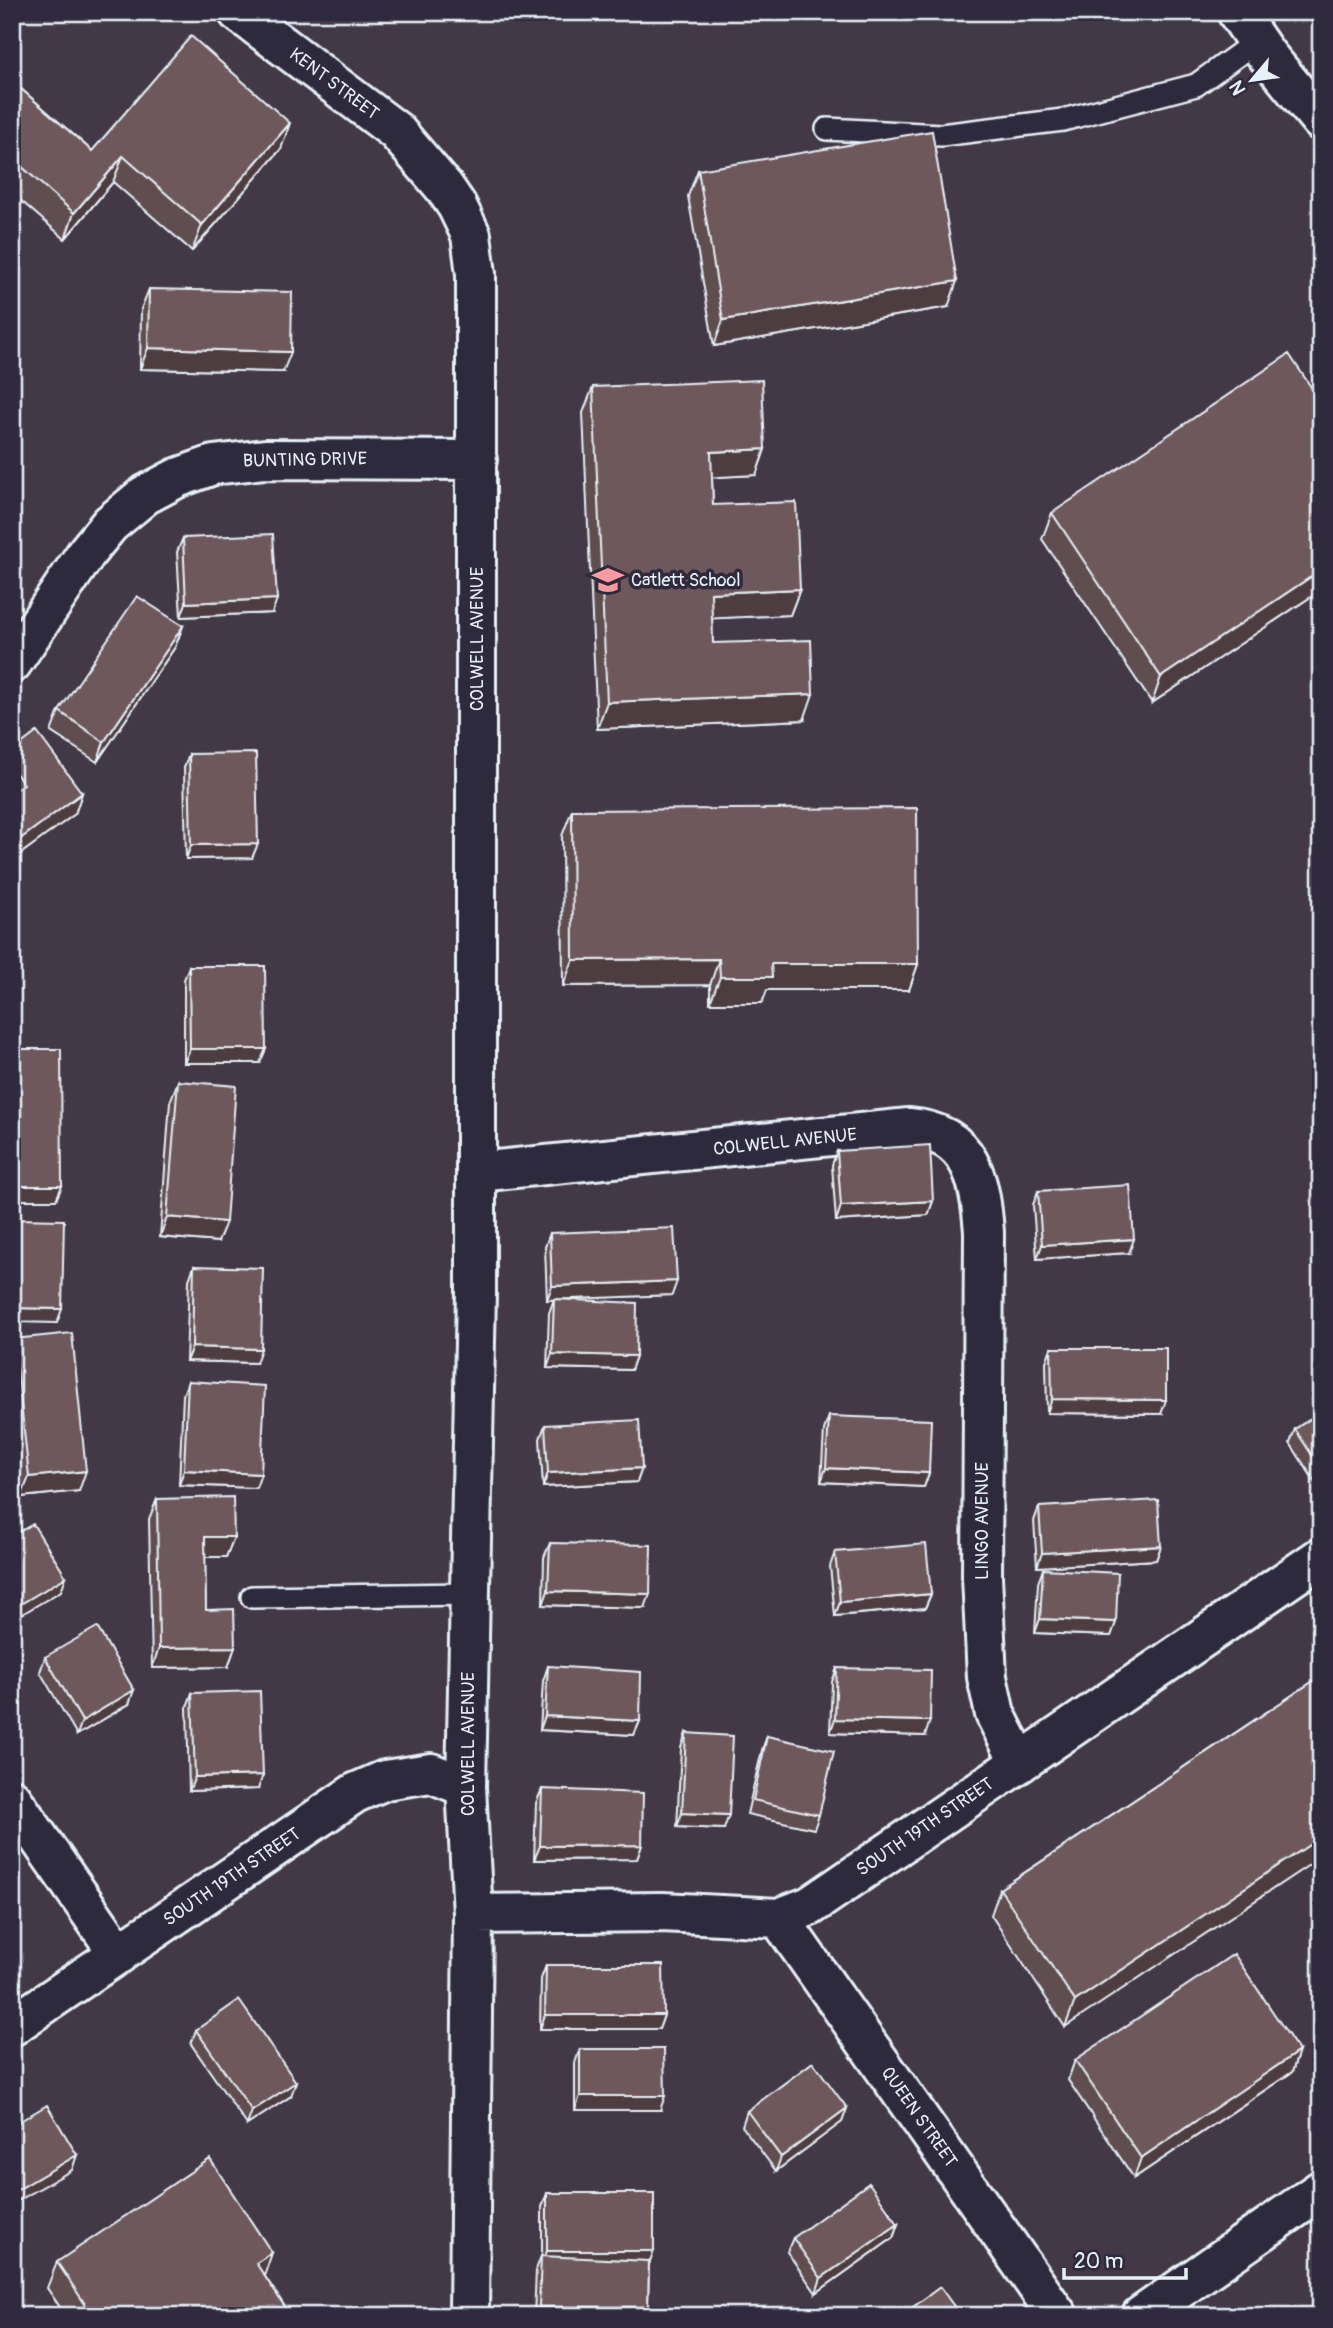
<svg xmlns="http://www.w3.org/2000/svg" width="1333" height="2328" font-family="Pangolin,sans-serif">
  <rect width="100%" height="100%" fill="#423846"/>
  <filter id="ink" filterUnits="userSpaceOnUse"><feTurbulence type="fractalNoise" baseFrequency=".0143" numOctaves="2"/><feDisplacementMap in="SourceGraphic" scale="14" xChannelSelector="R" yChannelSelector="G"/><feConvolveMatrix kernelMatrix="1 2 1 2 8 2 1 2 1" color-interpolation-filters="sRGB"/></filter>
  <g filter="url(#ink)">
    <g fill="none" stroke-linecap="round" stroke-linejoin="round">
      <g stroke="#e8f1f8" stroke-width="26">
        <path id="lane" d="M827,129L941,135L1063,120L1196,85L1257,41
          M252,1597L470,1594"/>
      </g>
      <g stroke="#e8f1f8" stroke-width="44">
        <path id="street" d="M238,12L396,131L444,187L457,206L471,235L476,274V1292L466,1787L473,1914L469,2316
          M12,663L87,552L110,524L145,495L177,478L213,465L265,459L477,460
          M477,1172L909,1128C972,1133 980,1180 984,1232L982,1577L987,1677L995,1714L1020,1763
          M12,1799L119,1954
          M473,1914L662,1912L779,1918L810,1906L1321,1557
          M779,1918L1058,2316
          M12,2026L355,1793L385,1780L431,1773L466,1787
          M1141,2316L1321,2190"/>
      </g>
      <g stroke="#e8f1f8" stroke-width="44">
        <path id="secondary" d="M1237,12L1265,53L1321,121"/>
      </g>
      <use href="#lane" stroke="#2f2a3d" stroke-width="21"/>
      <use href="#street" stroke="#2f2a3d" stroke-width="38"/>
      <use href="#secondary" stroke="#2f2a3d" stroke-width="38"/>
    </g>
    <path fill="#5f4d4f" stroke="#e8f1f8" stroke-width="2" d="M12,81L92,151L281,149L192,251L113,182L65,239L12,193Z
      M698,170L948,307L714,346L688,196Z
      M149,289L283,372L140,369L141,309Z
      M593,387L765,449L756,475L712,477L713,505L800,589L790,615L712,618L713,643L804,720L597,729L583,413Z
      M1321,402V590L1152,703L1042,539L1052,513Z
      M183,538L272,613L181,617L177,552Z
      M183,626L175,647L97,762L51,732L59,711Z
      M12,751L82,793L75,814L12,860Z
      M189,754L252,858L186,859L184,768Z
      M572,810L918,964L909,990H767L762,1003H710V985L563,986L562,836Z
      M189,966L260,1063H184V980Z
      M178,1081L218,1242L160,1237L170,1102Z
      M837,1151L933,1201L928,1215L836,1221L832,1165Z
      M1038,1191L1129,1253L1037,1259L1033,1205Z
      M550,1233L672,1295L555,1299L636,1356L631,1370L547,1368L549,1313L554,1299L547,1300L545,1247Z
      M194,1266L256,1363L186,1361L189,1280Z
      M14,1339L79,1491L21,1497L12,1414V1343Z
      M1051,1348L1161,1414L1047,1413L1046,1362Z
      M188,1381L256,1488L179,1485L183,1395Z
      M1321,1412V1491L1290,1443L1295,1429Z
      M829,1416L929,1473L924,1487L821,1482L824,1430Z
      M545,1425L642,1468L637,1482L543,1487L540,1439Z
      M157,1499L234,1537L226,1557H205L206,1610L235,1647L228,1667L152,1668L149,1519Z
      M1039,1507L1161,1546L1156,1560L1037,1567L1034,1521Z
      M550,1543L645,1608L543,1605L544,1557Z
      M835,1552L931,1594L925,1608L835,1616L830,1566Z
      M1043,1569L1116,1622L1111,1636L1035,1633L1038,1583Z
      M45,1657L129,1704L77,1735L40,1672Z
      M548,1666L640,1721L634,1735L540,1730L543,1681Z
      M837,1668L925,1736L830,1733L832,1682Z
      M1321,1676L1065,2027L991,1915L1000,1889Z
      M192,1693L258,1789L189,1791L187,1707Z
      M686,1733L724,1829L677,1827L681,1748Z
      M767,1736L819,1815L814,1829L747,1814L762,1750Z
      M542,1789L642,1845L637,1859L534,1860L536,1803Z
      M546,1965L664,2015L659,2029H540L541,1979Z
      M196,2030L291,2096L247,2125L191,2044Z
      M580,2049L660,2110H575V2063Z
      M1299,2051L1292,2072L1134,2178L1068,2080L1075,2060Z
      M847,2108L842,2122L776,2171L742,2126L747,2111Z
      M547,2193L649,2265L648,2307L644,2316H534L536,2270L541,2256H542V2207Z
      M898,2224L893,2238L816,2293L787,2252L793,2238Z
      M57,2262L264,2275L291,2316H66L47,2288Z"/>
    <path fill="#4d3e40" stroke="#e8f1f8" stroke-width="2" d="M290,123L281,149L192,251L202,225Z
      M123,156L113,182L65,239L74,213Z
      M957,281L948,307L714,346L723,320Z
      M148,348L291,352L283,372L140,369Z
      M765,449L756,475L702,478L711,452Z
      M1321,570V590L1152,703L1161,677Z
      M800,589L790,615L702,619L711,593Z
      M277,599L272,613L181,617L186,603Z
      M183,626L175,647L97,762L104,742Z
      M813,694L804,720L597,729L607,702Z
      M82,793L75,814L12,860V845Z
      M258,844L252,858L186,859L191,845Z
      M719,959L710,985L563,986L573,960Z
      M771,964H918L909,990H767L762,1003H710L720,977Z
      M190,1049H266L260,1063H184Z
      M12,1186H62L56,1200H12Z
      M933,1201L928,1215L836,1221L841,1206Z
      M167,1217L226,1222L218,1242L160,1237Z
      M1134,1239L1129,1253L1037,1259L1042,1245Z
      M677,1281L672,1295L547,1300L552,1286Z
      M12,1308L62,1309L57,1323L12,1322Z
      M192,1347L261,1349L256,1363L186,1361Z
      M552,1354L636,1356L631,1370L547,1368Z
      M1052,1399L1166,1400L1161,1414L1047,1413Z
      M642,1468L637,1482L543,1487L548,1473Z
      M826,1468L929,1473L924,1487L821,1482Z
      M184,1470L261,1474L256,1488L179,1485Z
      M86,1471L79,1491L21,1497L29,1477Z
      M205,1537H234L226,1557H198Z
      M1161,1546L1156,1560L1037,1567L1042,1553Z
      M66,1577L61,1591L12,1620V1609Z
      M548,1591L650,1594L645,1608L543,1605Z
      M931,1594L925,1608L835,1616L840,1602Z
      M1040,1619L1116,1622L1111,1636L1035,1633Z
      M235,1647L228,1667L152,1668L159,1648Z
      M134,1690L129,1704L77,1735L82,1721Z
      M545,1716L640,1721L634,1735L540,1730Z
      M835,1719L930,1721L925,1736L830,1733Z
      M263,1775L258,1789L189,1791L195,1777Z
      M682,1813L729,1815L724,1829L677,1827Z
      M1321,1837V1857L1065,2027L1075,2001Z
      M642,1845L637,1859L534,1860L540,1846Z
      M545,2015H664L659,2029H540Z
      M1299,2051L1292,2072L1134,2178L1141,2158Z
      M296,2082L291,2096L247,2125L252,2111Z
      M580,2096H665L660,2110H575Z
      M847,2108L842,2122L776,2171L781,2157Z
      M77,2155L72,2170L12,2204V2193Z
      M898,2224L893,2238L816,2293L821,2278Z
      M547,2251H654L649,2265H542Z
      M272,2253L263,2279L256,2263Z
      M539,2307H648L644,2316H536Z"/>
    <path fill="#6e595c" stroke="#e8f1f8" stroke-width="2" d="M191,36L290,123L202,225L123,156L74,213L12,158V81L92,151Z
      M932,131L957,281L723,320L698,170Z
      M149,289L292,292L291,352L148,348Z
      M1289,354L1321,402V570L1161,677L1052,513Z
      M762,380L765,449L711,452L713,505L796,502L800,589L711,593L713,643L811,640L813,694L607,702L593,387Z
      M273,534L277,599L186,603L183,538Z
      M137,596L183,626L104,742L59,711Z
      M37,732L82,793L12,845V793L24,784L12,768V751Z
      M256,753L258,844L191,845L189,754Z
      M917,808L918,964H771L772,977H720L719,959L573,960L572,810Z
      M189,966H265L266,1049H190Z
      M12,1049H61L62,1186H12Z
      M178,1081L236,1086L226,1222L167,1217Z
      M930,1145L933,1201L841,1206L837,1151Z
      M1130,1185L1134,1239L1042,1245L1038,1191Z
      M12,1219L64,1220L62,1309L12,1308Z
      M674,1228L677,1281L552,1286L550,1233Z
      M194,1266L263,1268L261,1349L192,1347Z
      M554,1299L637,1303L636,1356L552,1354Z
      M72,1333L86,1471L29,1477L14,1339Z
      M1051,1348H1166V1400L1052,1399Z
      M188,1381L265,1386L261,1474L184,1470Z
      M1321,1412V1469L1295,1429Z
      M829,1416L931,1420L929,1473L826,1468Z
      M639,1420L642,1468L548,1473L545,1425Z
      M233,1497L234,1537H205L206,1610L234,1609L235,1647L159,1648L157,1499Z
      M1158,1500L1161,1546L1042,1553L1039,1507Z
      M33,1524L66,1577L12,1609V1536Z
      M550,1543L651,1545L650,1594L548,1591Z
      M926,1544L931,1594L840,1602L835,1552Z
      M1043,1569L1118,1573L1116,1622L1040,1619Z
      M97,1627L134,1690L82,1721L45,1657Z
      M548,1666L641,1672L640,1721L545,1716Z
      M837,1668L931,1670L930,1721L835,1719Z
      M1321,1676V1837L1075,2001L1000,1889Z
      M260,1691L263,1775L195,1777L192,1693Z
      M686,1733L733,1736L729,1815L682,1813Z
      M767,1736L834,1751L819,1815L753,1800Z
      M542,1789L643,1793L642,1845L540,1846Z
      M1234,1954L1299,2051L1141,2158L1075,2060Z
      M546,1965H663L664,2015H545Z
      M239,2000L296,2082L252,2111L196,2030Z
      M580,2049H664L665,2096H580Z
      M813,2062L847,2108L781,2157L747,2111Z
      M47,2105L77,2155L12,2193V2126Z
      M210,2159L272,2253L256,2263L291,2316H93L57,2262Z
      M869,2183L898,2224L821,2278L793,2238Z
      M547,2193H654V2251H547Z
      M541,2256L649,2261L648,2307H539Z
      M940,2287L961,2316H901Z"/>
  </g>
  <defs>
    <g id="school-bare" transform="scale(2.415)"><path d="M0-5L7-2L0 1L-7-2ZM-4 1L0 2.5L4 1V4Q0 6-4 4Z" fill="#ff9aa2" stroke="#2f2a3d" stroke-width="2.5" paint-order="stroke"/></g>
  </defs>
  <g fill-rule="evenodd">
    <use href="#school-bare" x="608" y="580"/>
  </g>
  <g text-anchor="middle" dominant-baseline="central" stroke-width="7" stroke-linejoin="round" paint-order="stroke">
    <g font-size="18" fill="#e8f1f8" stroke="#2f2a3d">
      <text transform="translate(334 84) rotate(37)">KENT STREET</text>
      <text transform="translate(305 460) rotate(-1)">BUNTING DRIVE</text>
      <text transform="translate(477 639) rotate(-90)">COLWELL AVENUE</text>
      <text transform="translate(785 1142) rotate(-6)">COLWELL AVENUE</text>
      <text transform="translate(982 1521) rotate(-90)">LINGO AVENUE</text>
      <text transform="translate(468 1744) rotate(-90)">COLWELL AVENUE</text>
      <text transform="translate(925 1827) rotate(-34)">SOUTH 19TH STREET</text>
      <text transform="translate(232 1877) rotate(-34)">SOUTH 19TH STREET</text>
      <text transform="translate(919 2117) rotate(55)">QUEEN STREET</text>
    </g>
    <g font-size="18" fill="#e8f1f8" stroke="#2f2a3d" text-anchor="start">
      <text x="631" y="580">Catlett School</text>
    </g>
  </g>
  <rect width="1333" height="2328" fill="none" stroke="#2f2a3d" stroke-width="42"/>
  <rect x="21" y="21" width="1291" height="2286" fill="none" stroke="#e8f1f8" stroke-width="2.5" filter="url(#ink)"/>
  <g transform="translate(1252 80) rotate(241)" stroke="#2f2a3d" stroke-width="5" paint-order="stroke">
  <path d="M0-5L12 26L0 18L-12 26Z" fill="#e8f1f8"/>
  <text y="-10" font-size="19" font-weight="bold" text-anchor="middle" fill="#e8f1f8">N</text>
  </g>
  <path d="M1064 2268v10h122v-10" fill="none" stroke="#e8f1f8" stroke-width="3.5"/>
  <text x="1074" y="2268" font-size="21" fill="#e8f1f8" stroke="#2f2a3d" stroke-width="5" paint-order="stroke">20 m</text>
</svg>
